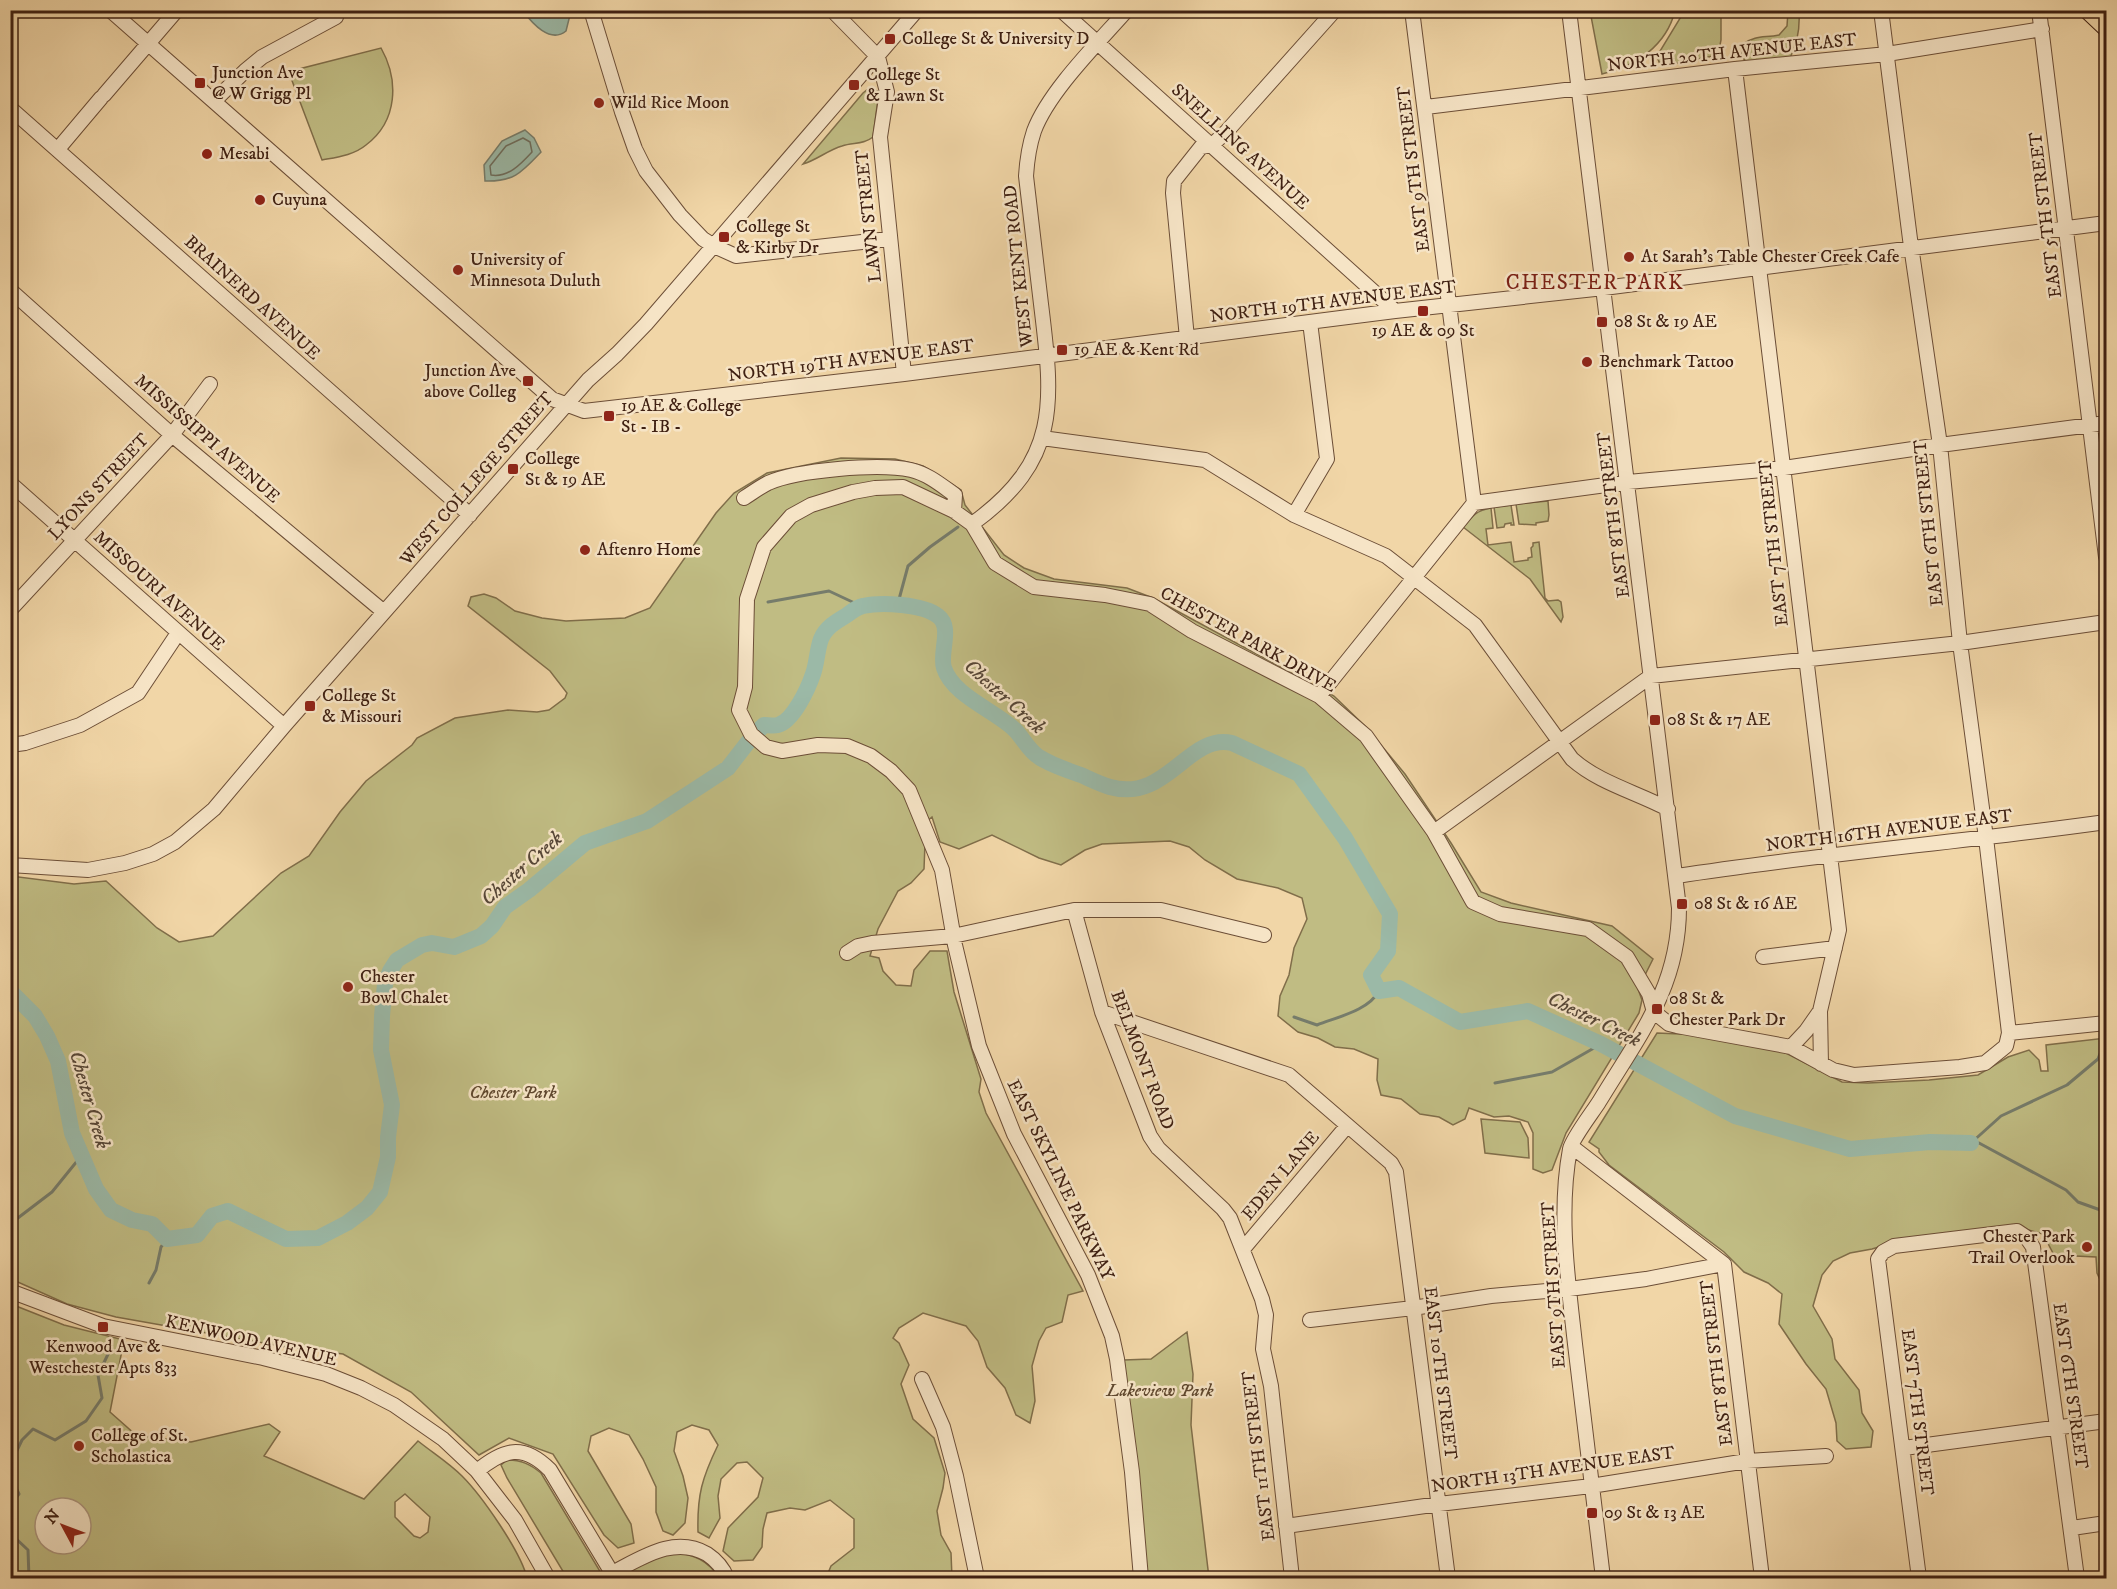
<svg xmlns="http://www.w3.org/2000/svg" width="2117" height="1589" font-family="'IM FELL DW Pica',serif">
  <rect width="100%" height="100%" fill="#f1d6a7"/>
  <filter id="stains"><feTurbulence type="fractalNoise" baseFrequency=".00333" numOctaves="4"/><feColorMatrix values="0 0 0 0 .2 0 0 0 0 .09 0 0 0 0 .02 0 0 0 .5 -.17"/></filter>
  <radialGradient id="worn" r=".72"><stop offset=".6" stop-color="#630" stop-opacity="0"/><stop offset="1" stop-color="#630" stop-opacity=".3"/></radialGradient>
  <path fill="#c0bc83" stroke="#806e4a" stroke-width="1.5" fill-rule="evenodd" d="M1685,10L1721,11V40L1718,55L1678,63L1659,62L1657,56Z
    M1590,11V10L1675,11C1666,46 1636,66 1602,74Z
    M1788,11H1799C1800,26 1797,44 1790,58L1746,62L1741,55L1743,44C1756,35 1764,38 1779,35L1787,26Z
    M381,48C399,80 398,121 366,145C354,155 338,157 322,160L291,78L295,70Z
    M868,89L879,91L873,137C863,145 853,142 842,146C828,150 817,160 803,164L863,93Z
    M841,458L895,459L923,466L961,490L965,505L1004,555L1024,568L1054,579L1127,588L1153,598L1334,696L1366,727L1405,774L1451,843L1481,892L1511,903L1612,926L1653,959L1638,989L1642,1000L1639,1013L1566,1133L1552,1170L1543,1173L1533,1169V1133L1528,1122L1509,1116L1494,1117L1469,1108L1465,1119L1453,1125L1439,1117L1420,1114L1401,1099L1381,1095L1377,1080L1378,1059L1354,1049L1335,1047L1318,1038L1298,1032L1278,1016L1280,996L1289,975L1294,948L1307,919L1302,898L1278,888L1237,879L1205,860L1189,847L1170,841L1102,844L1085,850L1061,865L1039,858L992,835L959,849L940,842L932,817L919,828L925,843L924,869L911,883L898,891L878,929L870,956L879,958L883,971L896,985L911,986L914,970L930,951H947L954,992L981,1079L979,1092L986,1113L1083,1291L1068,1295L1062,1322L1046,1328L1039,1341L1032,1366L1035,1401L1030,1423L1016,1415L1005,1388L987,1367L978,1341L966,1326L923,1313L899,1328L893,1338L899,1343L909,1365L901,1384L913,1419L934,1438L945,1473L943,1488L937,1511L941,1535L951,1553L952,1578H826L831,1566L854,1548V1519L830,1500L805,1510L790,1508L767,1513L763,1529L762,1547L753,1560L734,1561L723,1551L728,1528L758,1497L763,1478L747,1462L737,1463L721,1479L718,1496L720,1518L709,1538L698,1532C697,1495 702,1478 718,1445L709,1430L692,1425L677,1432L674,1451L683,1476L688,1498L685,1523L673,1535L663,1531L656,1512V1487L643,1459L629,1435L609,1428L591,1436L588,1451L631,1524L634,1543L618,1548L604,1535L553,1454L509,1438L479,1455L411,1392L343,1354L286,1347L116,1317L67,1304L11,1279V876L74,884L106,881L157,928L179,942L213,936L281,873L309,856L340,812L366,781L412,745L417,738L455,718L508,710L537,712L549,710L565,698L567,693L550,671L468,606L471,597L484,594L496,598L515,611L542,618L566,621L625,618L650,608L716,513L734,493L767,473Z
    M1548,501L1549,515L1548,521L1536,523V525L1519,524L1516,504Z
    M1511,505L1514,525H1511V523L1505,524L1504,527L1497,528L1494,507Z
    M1491,508L1493,528L1486,529L1488,545L1511,542L1514,562L1528,560V558L1532,557L1531,548L1533,546V543L1539,542L1545,598L1548,601L1558,600L1561,602L1563,617L1561,622L1530,579L1463,527C1472,516 1477,510 1491,508Z
    M1657,1033L1702,1035L1780,1050L1842,1082L1868,1083L1929,1080L1978,1075L2008,1057L2029,1050L2039,1060L2041,1071H2048L2046,1045L2106,1038V1293L2097,1273L2096,1257L2054,1255L2043,1234L2021,1228L1899,1241L1872,1249L1850,1253L1833,1261L1822,1275L1813,1306L1832,1339L1835,1359L1859,1390L1862,1413L1873,1431L1871,1447L1846,1449L1837,1441L1836,1423L1826,1389L1806,1364L1779,1324L1782,1294L1768,1283L1744,1272L1724,1252L1609,1165L1599,1152V1149L1589,1142Z
    M1481,1119L1520,1122L1528,1138L1529,1158L1485,1153Z
    M11,1304L64,1325L124,1340L110,1412L136,1435L191,1442L269,1424L280,1432L264,1456L364,1499L418,1441C433,1453 449,1463 462,1476C482,1496 521,1552 527,1578H11ZM405,1494L430,1517L428,1532L420,1538L414,1536L395,1517V1502ZM45,1508H81V1544H45Z
    M1187,1332L1193,1374L1191,1425L1209,1578H1145L1124,1360L1151,1359Z
    M507,1460C521,1460 530,1464 541,1473L604,1578H567L507,1478L501,1465Z
    M674,1552C694,1555 708,1560 719,1578H621L623,1574L655,1558Z"/>
  <path fill="#9bb9a7" stroke="#767c6b" stroke-width="1.5" d="M523,11H571L566,31C550,44 532,23 523,11Z
    M525,130L534,138L541,152C522,172 514,182 485,181L484,165L502,141Z"/>
  <g fill="none" stroke-linecap="round" stroke-linejoin="round">
    <path stroke="#6d6c5c" stroke-width="1.5" d="M523,138L530,142L532,152C521,164 508,178 491,175L490,166L506,146Z"/>
    <path stroke="#767c6b" stroke-width="3" d="M768,602L829,591L861,606
      M898,603L908,566L930,547L958,527
      M1294,1017L1317,1025C1337,1017 1368,1011 1379,991
      M1495,1083L1552,1072L1601,1044
      M1971,1143L2001,1116L2067,1085L2098,1059L2106,1038
      M1971,1143H1979L2066,1190L2078,1202L2106,1212
      M10,1224L52,1192L82,1155
      M149,1283L156,1270L161,1247L167,1239
      M10,1465L22,1440L33,1429L55,1440L86,1421L102,1398L98,1375L111,1348
      M10,1475L19,1494L10,1505
      M10,1533L28,1550L29,1578"/>
    <path stroke="#9bb9a7" stroke-width="16" d="M10,991L35,1016L47,1036L58,1061L72,1133L96,1189L111,1210L132,1220L152,1224L167,1239L197,1235L212,1216L228,1211L286,1239L318,1238L347,1223L367,1208L380,1192L388,1157V1137L392,1105L381,1050L382,1016L385,984L390,971L397,960L422,945L432,943L454,947L481,936L492,926L505,907L529,890L585,843L647,821L728,768L752,737L764,725C768,725 774,726 778,725C793,721 808,689 813,674C817,663 817,650 821,639C826,627 837,621 847,615C852,611 857,607 863,606C881,602 923,604 938,616C953,627 939,653 944,668C953,696 996,711 1015,730C1023,738 1029,751 1039,757C1051,765 1067,770 1081,775C1090,779 1100,784 1110,787C1167,803 1188,733 1232,743L1299,774L1345,838L1390,914L1388,951L1371,975L1379,991L1399,988L1460,1022L1528,1011L1601,1044L1735,1116L1850,1149L1930,1142L1971,1143"/>
    <g stroke="#6c4e37" stroke-width="16">
      <path id="minor" d="M110,10L552,399L584,411L904,374L1395,311L1604,288L2106,223
        M591,10L622,112L635,149L646,171L680,215L703,239L714,246L736,256L889,239
        M832,10L878,57L887,92L880,137L904,374
        M1061,10L1395,311
        M1412,10L1474,503
        M1569,10L1679,908C1679,988 1638,1037 1599,1102C1592,1113 1572,1139 1570,1149C1558,1213 1568,1280 1575,1344C1584,1422 1593,1500 1603,1578
        M1881,10L1910,239L1940,445L1960,643L1986,838L2009,1033
        M2039,10L2106,557
        M1735,69L1839,930L1820,1011L1821,1064
        M104,95L177,10
        M214,101L245,71L262,57L336,17
        M1426,107L1735,69L1887,54L2042,29
        M10,108L470,515
        M58,149L101,98
        M10,290L172,435L384,612
        M1187,338L1173,193L1174,181L1201,147L1212,145L1227,131L1335,10
        M1042,438L1205,460L1294,515L1386,556L1475,625L1572,759C1599,783 1636,792 1668,809
        M10,483L284,726
        M744,498C752,493 760,487 768,483C797,470 879,463 911,470C928,474 941,485 955,495L954,511
        M1294,515L1327,459L1310,322
        M972,524C1061,460 1053,402 1041,304C1036,261 1031,219 1026,176C1027,160 1029,146 1034,131C1049,91 1098,43 1127,10
        M10,610L172,435L210,384
        M1319,696L1474,503L1628,482L1784,468L1940,445L2106,423
        M10,745L25,743L80,725L138,693L178,633
        M1434,832L1651,676L1960,643L2106,622
        M10,865L88,870L125,863L153,854L175,842L214,809L284,726L588,380L617,354L646,324L917,10
        M1677,876C1819,854 1963,842 2106,822
        M1074,910L1102,1012L1150,1136L1158,1148L1223,1209L1230,1218L1262,1299L1266,1315L1263,1349L1271,1386L1292,1578
        M847,953L858,946L872,943L953,936L1074,910H1161L1264,935
        M1763,957L1835,948
        M1102,1012L1289,1075L1391,1163L1396,1172L1448,1578
        M1654,1012L1669,1024L1677,1026L1791,1047L1833,1070L1854,1075L1960,1067L1985,1063L2006,1046L2009,1033L2106,1023
        M1791,1047L1806,1031L1820,1011
        M1571,1146L1724,1264L1762,1578
        M1243,1249L1347,1126
        M10,1291L103,1326L263,1358L326,1374L361,1388L394,1405L443,1439L477,1471L515,1520L548,1578
        M1310,1320L1413,1308L1491,1296L1569,1289L1646,1279L1724,1264
        M922,1379L943,1427L956,1476L977,1578
        M1904,1448L2106,1421
        M477,1471C504,1449 523,1443 550,1470L615,1578
        M1286,1526L1439,1504L1591,1486L1747,1461L1826,1456
        M2072,1528L2106,1523
        M612,1573C642,1558 674,1535 707,1554C716,1560 723,1568 727,1578
        M1141,1578L1132,1472L1117,1359L1112,1336L1088,1275L1014,1134L979,1046L955,945L942,870L909,790L891,771L871,756L847,746L818,745L782,751L766,747L751,734L739,710L745,687L747,599L764,547L791,516L811,505L853,492L875,488L903,487L954,511L972,524L995,563L1034,587L1105,595L1150,604L1192,631L1319,696L1366,736L1434,832L1473,902L1500,914L1588,929L1627,957L1649,994L1654,1012
        M1919,1578L1878,1259L1883,1252L1894,1246L2017,1231L2026,1237L2033,1247L2077,1578"/>
    </g>
    <g stroke="#3f2012" stroke-width="20">
      <path id="major" d="M2088,10L2106,27"/>
    </g>
    <use href="#minor" stroke="#f6e4c6" stroke-width="14"/>
    <use href="#major" stroke="#f1d6a7" stroke-width="18"/>
  </g>
  <g fill="#8f2418" stroke="#f6e4c6" stroke-width="2">
    <rect x="884" y="33" width="12" height="12" rx="3"/>
    <rect x="194" y="77" width="12" height="12" rx="3"/>
    <rect x="848" y="79" width="12" height="12" rx="3"/>
    <circle cx="599" cy="103" r="6"/>
    <circle cx="207" cy="154" r="6"/>
    <circle cx="260" cy="200" r="6"/>
    <rect x="718" y="231" width="12" height="12" rx="3"/>
    <circle cx="1629" cy="257" r="6"/>
    <circle cx="458" cy="270" r="6"/>
    <rect x="1417" y="305" width="12" height="12" rx="3"/>
    <rect x="1596" y="316" width="12" height="12" rx="3"/>
    <rect x="1056" y="344" width="12" height="12" rx="3"/>
    <circle cx="1587" cy="362" r="6"/>
    <rect x="522" y="375" width="12" height="12" rx="3"/>
    <rect x="603" y="410" width="12" height="12" rx="3"/>
    <rect x="507" y="463" width="12" height="12" rx="3"/>
    <circle cx="585" cy="550" r="6"/>
    <rect x="304" y="700" width="12" height="12" rx="3"/>
    <rect x="1649" y="714" width="12" height="12" rx="3"/>
    <rect x="1676" y="898" width="12" height="12" rx="3"/>
    <circle cx="348" cy="987" r="6"/>
    <rect x="1651" y="1003" width="12" height="12" rx="3"/>
    <circle cx="2087" cy="1247" r="6"/>
    <rect x="97" y="1321" width="12" height="12" rx="3"/>
    <circle cx="79" cy="1446" r="6"/>
    <rect x="1586" y="1507" width="12" height="12" rx="3"/>
  </g>
  <g text-anchor="middle" dominant-baseline="central" stroke-width="5" stroke-linejoin="round" paint-order="stroke">
    <g font-size="18" fill="#3f2012" stroke="#f6e4c6" text-anchor="start">
      <text x="902" y="39">College St &amp; University D</text>
      <text x="212" y="73">Junction Ave<tspan x="212" dy="21">@ W Grigg Pl</tspan></text>
      <text x="866" y="75">College St<tspan x="866" dy="21">&amp; Lawn St</tspan></text>
      <text x="611" y="103">Wild Rice Moon</text>
      <text x="219" y="154">Mesabi</text>
      <text x="272" y="200">Cuyuna</text>
      <text x="736" y="227">College St<tspan x="736" dy="21">&amp; Kirby Dr</tspan></text>
      <text x="1641" y="257">At Sarah's Table Chester Creek Cafe</text>
      <text x="470" y="260">University of<tspan x="470" dy="21">Minnesota Duluth</tspan></text>
      <text x="1614" y="322">08 St &amp; 19 AE</text>
      <text x="1423" y="331" text-anchor="middle">19 AE &amp; 09 St</text>
      <text x="1074" y="350">19 AE &amp; Kent Rd</text>
      <text x="1599" y="362">Benchmark Tattoo</text>
      <text x="516" y="371" text-anchor="end">Junction Ave<tspan x="516" dy="21">above Colleg</tspan></text>
      <text x="621" y="406">19 AE &amp; College<tspan x="621" dy="21">St - IB -</tspan></text>
      <text x="525" y="459">College<tspan x="525" dy="21">St &amp; 19 AE</tspan></text>
      <text x="597" y="550">Aftenro Home</text>
      <text x="322" y="696">College St<tspan x="322" dy="21">&amp; Missouri</tspan></text>
      <text x="1667" y="720">08 St &amp; 17 AE</text>
      <text x="1694" y="904">08 St &amp; 16 AE</text>
      <text x="360" y="977">Chester<tspan x="360" dy="21">Bowl Chalet</tspan></text>
      <text x="1669" y="999">08 St &amp;<tspan x="1669" dy="21">Chester Park Dr</tspan></text>
      <text x="2075" y="1237" text-anchor="end">Chester Park<tspan x="2075" dy="21">Trail Overlook</tspan></text>
      <text x="103" y="1347" text-anchor="middle">Kenwood Ave &amp;<tspan x="103" dy="21">Westchester Apts 833</tspan></text>
      <text x="91" y="1436">College of St.<tspan x="91" dy="21">Scholastica</tspan></text>
      <text x="1604" y="1513">09 St &amp; 13 AE</text>
    </g>
    <g font-size="18" fill="#3f2012" stroke="#f6e4c6">
      <text transform="translate(1732 53) rotate(-6)">NORTH 20TH AVENUE EAST</text>
      <text transform="translate(1240 147) rotate(42)">SNELLING AVENUE</text>
      <text transform="translate(1414 169) rotate(-97)">EAST 9TH STREET</text>
      <text transform="translate(2046 215) rotate(-97)">EAST 5TH STREET</text>
      <text transform="translate(869 216) rotate(-96)">LAWN STREET</text>
      <text transform="translate(1019 266) rotate(-96)">WEST KENT ROAD</text>
      <text transform="translate(252 298) rotate(42)">BRAINERD AVENUE</text>
      <text transform="translate(1333 302) rotate(-7)">NORTH 19TH AVENUE EAST</text>
      <text transform="translate(851 361) rotate(-7)">NORTH 19TH AVENUE EAST</text>
      <text transform="translate(207 439) rotate(41)">MISSISSIPPI AVENUE</text>
      <text transform="translate(477 479) rotate(-49)">WEST COLLEGE STREET</text>
      <text transform="translate(99 487) rotate(-47)">LYONS STREET</text>
      <text transform="translate(1614 515) rotate(-97)">EAST 8TH STREET</text>
      <text transform="translate(1929 523) rotate(-96)">EAST 6TH STREET</text>
      <text transform="translate(1774 543) rotate(-96)">EAST 7TH STREET</text>
      <text transform="translate(159 591) rotate(42)">MISSOURI AVENUE</text>
      <text transform="translate(1248 640) rotate(29)">CHESTER PARK DRIVE</text>
      <text transform="translate(1889 831) rotate(-7)">NORTH 16TH AVENUE EAST</text>
      <text transform="translate(1142 1060) rotate(69)">BELMONT ROAD</text>
      <text transform="translate(1281 1176) rotate(-50)">EDEN LANE</text>
      <text transform="translate(1060 1180) rotate(64)">EAST SKYLINE PARKWAY</text>
      <text transform="translate(1554 1285) rotate(-94)">EAST 9TH STREET</text>
      <text transform="translate(251 1341) rotate(13)">KENWOOD AVENUE</text>
      <text transform="translate(1717 1363) rotate(-97)">EAST 8TH STREET</text>
      <text transform="translate(1440 1373) rotate(83)">EAST 10TH STREET</text>
      <text transform="translate(2070 1386) rotate(82)">EAST 6TH STREET</text>
      <text transform="translate(1917 1412) rotate(83)">EAST 7TH STREET</text>
      <text transform="translate(1259 1456) rotate(-97)">EAST 11TH STREET</text>
      <text transform="translate(1553 1470) rotate(-8)">NORTH 13TH AVENUE EAST</text>
    </g>
    <g font-size="18" font-style="italic" fill="#5f472e" stroke="#f6e4c6">
      <text x="513" y="1093">Chester Park</text>
      <text x="1160" y="1391">Lakeview Park</text>
    </g>
    <g font-size="20" font-style="italic" fill="#564637" stroke="#f6e4c6">
      <text transform="translate(1004 697) rotate(42)">Chester Creek</text>
      <text transform="translate(522 869) rotate(-41)">Chester Creek</text>
      <text transform="translate(1594 1020) rotate(26)">Chester Creek</text>
      <text transform="translate(89 1100) rotate(74)">Chester Creek</text>
    </g>
    <g font-size="21" letter-spacing="1.5" fill="#7a1f14" stroke="#f6e4c6">
      <text x="1595" y="283">CHESTER PARK</text>
    </g>
  </g>
  <rect width="2117" height="1589" fill="none" stroke="#f1d6a7" stroke-width="36"/>
  <rect x="12" y="12" width="2093" height="1565" fill="none" stroke="#3f2012" stroke-width="3"/>
  <rect x="18" y="18" width="2081" height="1553" fill="none" stroke="#3f2012" stroke-width="1.5"/>
  <g transform="translate(63 1526) rotate(311)"><circle r="28" fill="#f6e4c6" stroke="#ad967e" stroke-width="1.5"/>
  <path d="M0-4.5L10 22L0 15L-10 22Z" fill="#8f2418"/>
  <text y="-9" font-size="16" font-weight="bold" text-anchor="middle" fill="#3f2012">N</text>
  </g>
  <rect width="100%" height="100%" filter="url(#stains)"/>
  <rect width="100%" height="100%" fill="url(#worn)"/>
</svg>
